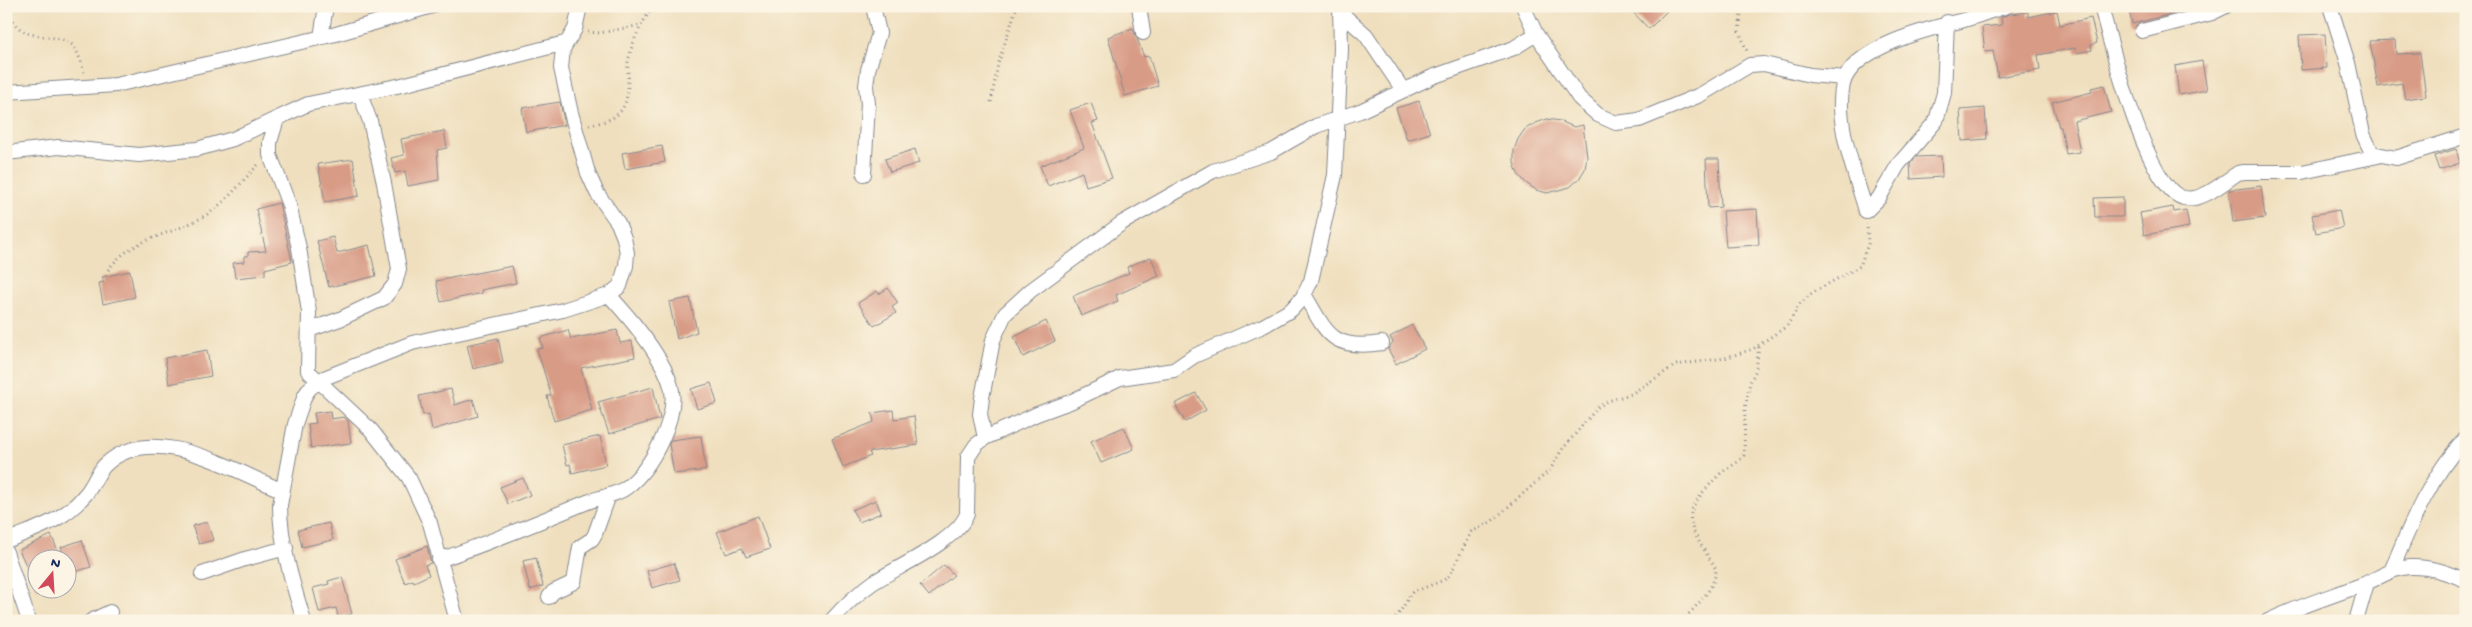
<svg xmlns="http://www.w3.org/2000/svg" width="2472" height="627" font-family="'Gochi Hand',sans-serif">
  <rect width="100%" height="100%" fill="#fcf5e5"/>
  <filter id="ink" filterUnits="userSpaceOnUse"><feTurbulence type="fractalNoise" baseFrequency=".02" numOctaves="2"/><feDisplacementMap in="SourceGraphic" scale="10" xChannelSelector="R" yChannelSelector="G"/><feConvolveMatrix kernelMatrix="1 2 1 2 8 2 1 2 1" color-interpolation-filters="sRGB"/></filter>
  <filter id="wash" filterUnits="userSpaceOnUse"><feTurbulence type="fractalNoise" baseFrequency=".0096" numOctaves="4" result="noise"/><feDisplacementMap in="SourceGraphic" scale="20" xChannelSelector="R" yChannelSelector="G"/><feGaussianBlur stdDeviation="1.12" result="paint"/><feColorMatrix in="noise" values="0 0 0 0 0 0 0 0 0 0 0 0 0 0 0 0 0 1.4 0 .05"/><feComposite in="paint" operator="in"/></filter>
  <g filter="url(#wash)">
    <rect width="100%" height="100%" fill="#efdfbe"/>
    <g id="blocks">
      <path fill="#d89b86" d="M1627,6H1672L1649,29Z
        M2128,6H2187V10L2132,24Z
        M2057,11L2060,25L2091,18L2097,43L2091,45L2092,50L2077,53L2075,48L2038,55L2040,70L1998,77L1993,51L1985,52L1982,27L2002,25L2001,17L2010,14L2028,12V17Z
        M1133,28L1144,57L1149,56L1158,86L1125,96L1108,37Z
        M2325,34L2327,68L2301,70L2299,35Z
        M2395,40L2396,54L2420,53L2426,96L2405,99L2402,83L2378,87L2370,41Z
        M2202,61L2207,90L2179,95L2175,66Z
        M2104,85L2111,112L2074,121L2080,152L2066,154L2061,127H2059L2052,102L2092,92L2091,88Z
        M1419,101L1430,133L1407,140L1396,108Z
        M560,102L565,125L526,132L522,108Z
        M1091,103L1098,121L1092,123L1112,178L1086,186L1082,172L1048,186L1040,166L1084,148L1070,110Z
        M1985,108L1987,139L1962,141L1960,110Z
        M1547,119L1560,121L1574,127L1583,125L1587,157L1585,169L1579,179L1570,187L1547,193L1536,190L1526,183L1518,174L1514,163V150L1518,139L1525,129L1536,123Z
        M444,131L447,148L437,150L439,180L408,186L405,171L395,173L391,158L404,155L401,139Z
        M662,146L665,162L625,169L622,153Z
        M915,149L919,163L890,172L885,159Z
        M2456,149L2460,163L2439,170L2434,156Z
        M1941,156L1942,177L1911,179L1910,164L1916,157Z
        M353,159L359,196L325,202L318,164Z
        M1706,159H1719L1721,207L1708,208Z
        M2261,186L2265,218L2233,222L2229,190Z
        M2123,197V217H2095L2094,198Z
        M279,203L292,262L265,269V275L235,278L233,263L244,262V256H248V252L266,251L256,209Z
        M2173,207L2174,212L2186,210L2189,227L2144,235L2140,213Z
        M1757,209L1759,245L1726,247L1723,211Z
        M2339,210L2343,228L2316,233L2312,215Z
        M333,237L337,253L369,245L376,276L329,287L317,241Z
        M1151,257L1159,276L1116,295L1118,301L1081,316L1073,296L1129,273L1127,267Z
        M512,266L516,283L481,290L482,293L441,302L436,281Z
        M130,271L135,297L103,304L99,283L104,282L102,277Z
        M888,288L898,303L892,307L896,313L874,326L858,303L877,291L879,294Z
        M690,298L697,332L677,339L669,302Z
        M1046,321L1055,341L1023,357L1014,337Z
        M1412,325L1425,349L1396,364L1388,349L1393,342L1390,337Z
        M568,330L571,339L617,330L620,343L632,341L635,357L581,368L592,410L554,421L547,396L551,395L537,349L543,348L540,338Z
        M498,338L503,362L473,369L467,345Z
        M207,350L211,376L169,384L165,358Z
        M711,383L717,403L697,409L691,389Z
        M653,387L660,419L609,434L598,402Z
        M451,389L455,405L473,399L478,416L432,430L429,414L423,415L419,396Z
        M1196,393L1206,410L1185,422L1175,404Z
        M893,410L894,419L914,416L918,445L869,452L871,456L843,467L832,439L874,422L872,413Z
        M330,411L331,419L344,417L348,421L351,443L311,448L308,424L316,423L314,413Z
        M1124,427L1134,449L1101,463L1091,441Z
        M600,436L606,465L572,473L570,464L567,465L562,445Z
        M701,436L706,470L674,474L669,444L671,440Z
        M523,478L530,495L508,504L500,487Z
        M876,500L881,513L859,522L852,510Z
        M758,516L770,549L746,557L742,548L726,554L717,532Z
        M207,522L213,540L199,544L192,526Z
        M329,523L333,540L302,547L298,530Z
        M51,535L60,555L50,560H38V591L19,550Z
        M82,540L91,567L71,573L61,547Z
        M427,546L431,563L425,565L429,575L414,582L413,580L405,583L395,559Z
        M536,558L543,586L530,590L523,561Z
        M674,563L680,580L652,588L647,571Z
        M944,565L954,575L929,596L920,585Z
        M342,577L352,614L338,617L336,608L319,612L313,588L329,584L328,581Z"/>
    </g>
  </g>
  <g filter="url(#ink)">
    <use href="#blocks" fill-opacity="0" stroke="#85878e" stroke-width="1"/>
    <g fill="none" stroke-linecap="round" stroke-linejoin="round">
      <g stroke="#85878e" stroke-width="16">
        <path id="minor" d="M1139,6L1143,33
          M1523,6L1536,34L1579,98L1598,115L1616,123L1639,120L1700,95L1750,65L1764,64L1810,75L1845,78
          M2101,6C2110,41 2147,191 2184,198C2203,202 2223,182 2238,173L2244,172H2302L2378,156
          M2330,6L2348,63L2363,134L2372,153L2396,158L2466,136
          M1340,12L1366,35L1403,90
          M1947,22L1944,93L1936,121L1898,165L1879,198L1866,211C1856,176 1834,121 1843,84C1852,47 1931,28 1964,20C1979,16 1992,10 2007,6
          M2142,31L2212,13L2226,6
          M321,37L326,6
          M6,92L116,85L336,34L432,6
          M277,119L270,142V155L289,205L299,248L309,312L308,371L371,430L409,478L430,523L457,621
          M6,153L58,147L139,155L197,149L233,139L308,104L402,85L565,43
          M864,174L868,104L866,86L868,70L879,33L873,6
          M1304,294C1327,333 1331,351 1382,343
          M309,330L340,319L384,298L395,284L399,269L384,183L370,121L360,94
          M985,438L980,414L982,398L993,340L1005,314L1030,291L1122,223L1213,171L1271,152L1316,126L1360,111L1432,77L1514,48L1536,34
          M6,541C34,529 64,521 84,496C93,487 96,474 105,465C152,420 232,470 281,490
          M6,552L29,621
          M439,560C489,543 536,523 585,503C598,497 616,496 627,487C652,468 679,416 671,386C663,356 630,318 609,295
          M2392,569C2411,523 2431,475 2466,438
          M202,574L245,559L286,548
          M549,597L553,592L574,582L580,547L592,539L595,534L609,495
          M91,621L110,612
          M304,621C293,585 280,543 280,505L295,424L305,395L310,388L324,378L412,343L563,310L609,295L620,286L626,266L627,253L624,238L618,223L597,193L588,173L571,113L561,68L563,49L575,29L580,6
          M831,621C844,606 858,593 874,582C899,566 957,541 967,514L968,457L976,445L985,438L1037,414L1070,402L1120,378L1174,370L1194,356L1263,326L1291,310L1303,297L1311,281L1335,175L1341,49L1340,6
          M2268,621C2299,606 2332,596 2364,584C2381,577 2392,568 2410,567C2430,566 2448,573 2466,580
          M2356,621L2367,583"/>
      </g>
      <path stroke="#85878e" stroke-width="3" stroke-dasharray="1 4" stroke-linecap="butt" d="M9,6C14,49 58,28 74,47C79,54 82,65 84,73
        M1742,6L1739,31L1747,51
        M588,32L600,33L641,25
        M991,102L998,64L1017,6
        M589,125C617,120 628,112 628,82C629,76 627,69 628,62C632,41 641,23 654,6
        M108,270C134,235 171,237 206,215C226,203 241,182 258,165
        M1392,621C1401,613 1405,603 1411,593L1444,580L1450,575L1471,532L1491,522L1550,470L1561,451L1598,407L1608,401L1631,394L1676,365L1725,358L1753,349L1787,326L1800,304L1812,293L1860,266L1868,244L1867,224
        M1682,621C1695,607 1716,588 1716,569C1687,521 1676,518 1720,474C1728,467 1738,464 1744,455L1745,409L1750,382L1756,370L1759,345"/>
      <use href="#minor" stroke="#fff" stroke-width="14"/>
    </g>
  </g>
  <rect width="2472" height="627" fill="none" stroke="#fcf5e5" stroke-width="25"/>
  <g transform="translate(52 574) rotate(18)"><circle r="24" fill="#fcf5e5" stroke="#a2a6af"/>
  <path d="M0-4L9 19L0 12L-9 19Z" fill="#d1495b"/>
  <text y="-8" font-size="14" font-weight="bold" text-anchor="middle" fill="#1b2f5e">N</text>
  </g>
</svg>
